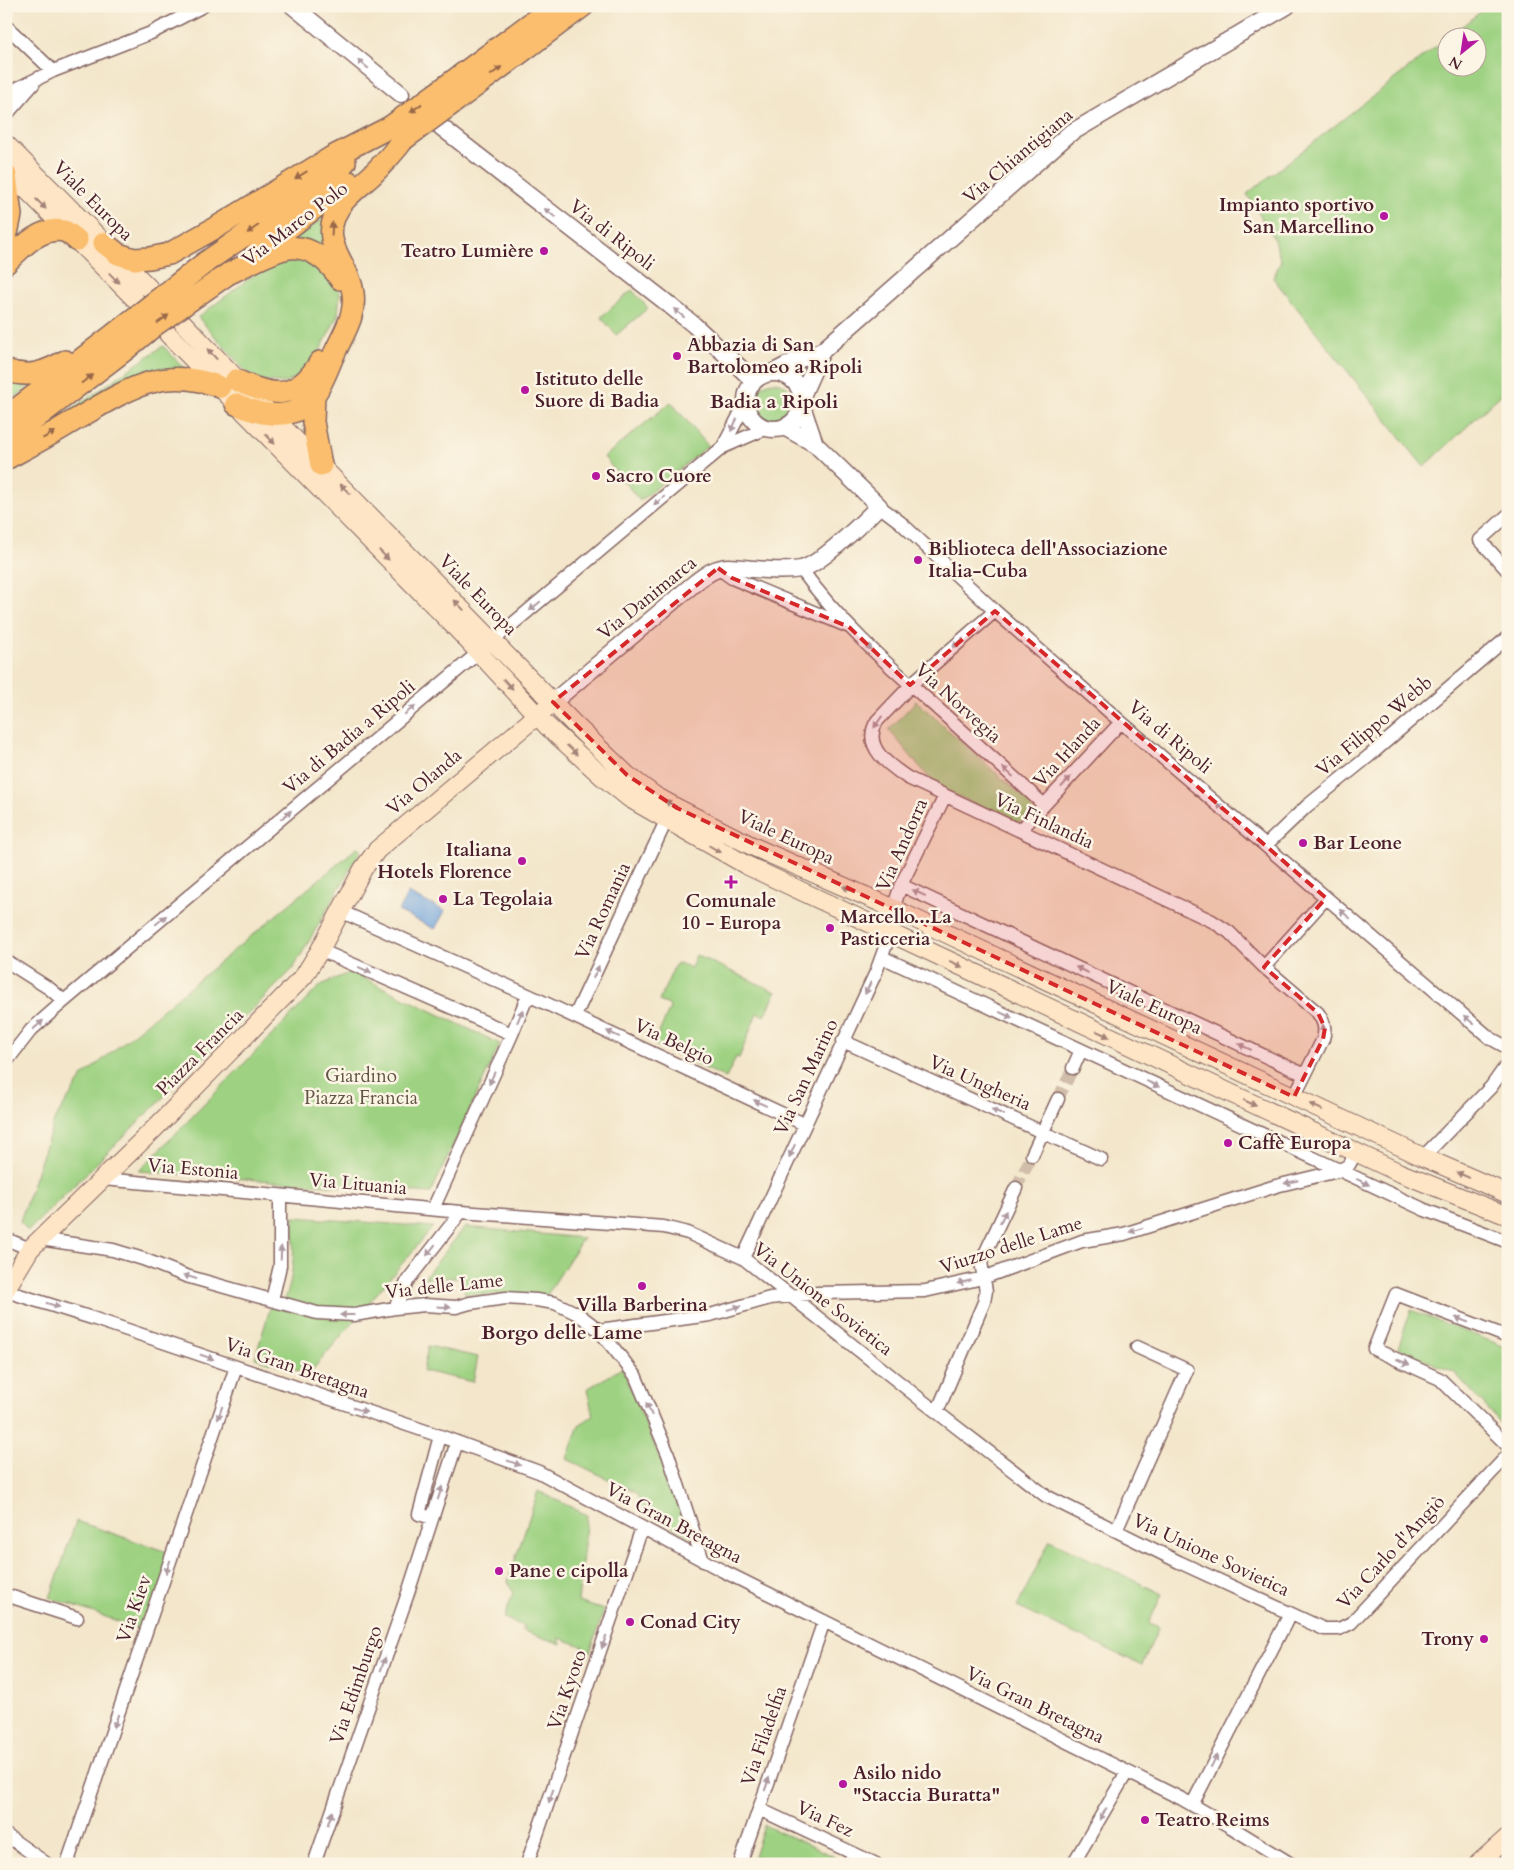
<svg xmlns="http://www.w3.org/2000/svg" width="1514" height="1870" font-family="Cardo,serif">
  <rect width="100%" height="100%" fill="#fcf5e5"/>
  <filter id="ink" filterUnits="userSpaceOnUse"><feTurbulence type="fractalNoise" baseFrequency=".02" numOctaves="2"/><feDisplacementMap in="SourceGraphic" scale="10" xChannelSelector="R" yChannelSelector="G"/><feConvolveMatrix kernelMatrix="1 2 1 2 8 2 1 2 1" color-interpolation-filters="sRGB"/></filter>
  <filter id="wash" filterUnits="userSpaceOnUse"><feTurbulence type="fractalNoise" baseFrequency=".0096" numOctaves="4" result="noise"/><feDisplacementMap in="SourceGraphic" scale="20" xChannelSelector="R" yChannelSelector="G"/><feGaussianBlur stdDeviation="1.12" result="paint"/><feColorMatrix in="noise" values="0 0 0 0 0 0 0 0 0 0 0 0 0 0 0 0 0 1.4 0 .05"/><feComposite in="paint" operator="in"/></filter>
  <g filter="url(#wash)">
    <rect width="100%" height="100%" fill="#f3e6ca"/>
    <path fill="#9ed282" stroke="#747856" d="M1488,6H1508V388L1424,467L1273,278L1281,261L1273,237L1247,194L1446,39V68H1476V38L1448,37Z
      M326,216L329,255L293,240Z
      M278,257H307L332,277L340,292L338,315L311,369L286,383L259,380L246,372L198,317Z
      M632,290L648,308L616,335L601,317Z
      M163,346L187,371L54,421Z
      M6,378L33,384L6,404Z
      M755 401a19 19 0 1 1 38 0a19 19 0 1 1-38 0Z
      M671,402L708,446L640,501L604,457Z
      M916,701L1034,807L1019,824L936,786L889,730Z
      M358,847L361,850L293,969L28,1231L20,1221L55,1119L83,1076Z
      M696,955L776,992L765,1016L757,1013L739,1058L736,1057L726,1078L654,1044L670,1008L669,1005L659,1001L675,965L679,963L691,968Z
      M351,972L500,1044L431,1193L139,1171L321,985Z
      M294,1217L433,1227L309,1374L255,1358L271,1305L281,1307C296,1280 293,1248 294,1217Z
      M465,1227L583,1238L547,1295L465,1294L462,1278H424Z
      M1411,1310L1508,1348V1431L1455,1373L1398,1348Z
      M428,1346L478,1357L473,1382L423,1371Z
      M622,1368L693,1538L641,1511L638,1496L633,1491L567,1459L579,1425L593,1416L587,1389Z
      M538,1491L587,1515L578,1602L604,1610L589,1656L583,1653L582,1646L559,1638L561,1644L521,1630L525,1627L504,1618L513,1593L508,1581Z
      M76,1521L173,1554L147,1631L50,1598Z
      M1050,1540L1162,1594L1149,1623L1159,1627L1142,1665L1017,1607Z
      M764,1825L851,1864H779L754,1856Z"/>
    <path fill="#70a3db" stroke="#5d6183" d="M408,893L445,911L435,929L398,911Z"/>
  </g>
  <g filter="url(#ink)">
    <g fill="none" stroke-linecap="round" stroke-linejoin="round">
      <path stroke="#d1beaa" stroke-width="12" stroke-dasharray="12 6" stroke-linecap="butt" d="M1058,1099L1073,1068
        M1016,1188L1032,1155"/>
      <g stroke="#856563" stroke-width="15">
        <path id="minor" d="M6,26L53,71
          M6,94L53,71L151,33L203,6
          M6,115L34,83
          M723,447L746,402
          M879,506L900,522L995,611L1121,722L1490,1038L1508,1048
          M1508,515L1480,540L1508,571
          M718,568L732,578L847,626
          M801,569C837,619 882,660 928,700C967,735 1006,770 1044,805
          M995,611L917,679L877,721C861,747 890,766 908,778L1212,921L1229,932L1264,967L1318,1013C1324,1022 1326,1029 1323,1039L1294,1097
          M1021,830L1121,722
          M1266,845L1307,806L1369,756L1508,637
          M901,885L1305,1075
          M320,950L512,1034L528,995L340,911
          M882,957L1425,1210L1508,1242
          M6,961L50,989L64,1001
          M1264,967L1326,898
          M528,995L804,1124
          M575,1016L666,821
          M843,1041L1101,1159
          M6,1062L31,1030L64,1001L716,453L723,447L767,428
          M1073,1068L1081,1050
          M1032,1155L1058,1099
          M1423,1157L1491,1087L1508,1063
          M103,1179L461,1212L664,1227L688,1233L743,1258L920,1399L1046,1496L1179,1562L1324,1629H1339L1351,1623L1508,1455
          M433,1209L512,1034
          M6,1239L30,1249
          M40,1239L113,1250L143,1259L186,1276L317,1313L354,1315L395,1308L425,1305L456,1307L470,1303L506,1298L536,1300L555,1303L578,1314L599,1330L635,1375L668,1454L703,1561
          M743,1258L876,972L887,942L893,909L901,885L945,796
          M6,1291L92,1318L440,1436L539,1472L723,1571L1182,1799L1231,1827L1291,1864
          M272,1300L280,1266V1196
          M395,1308L408,1280L461,1212
          M599,1330L710,1315L770,1298L818,1293L925,1291L983,1278L1082,1241L1124,1234L1276,1186L1338,1171L1349,1165L1356,1152
          M1508,1337L1396,1294L1374,1349L1440,1379L1508,1446
          M937,1412L984,1302L986,1291L981,1262L1016,1188
          M432,1518L419,1514L440,1436
          M1116,1531L1187,1370L1137,1347
          M6,1595L77,1618
          M1192,1805L1290,1614
          M759,1809L876,1864
          M6,1835L47,1864
          M67,1864L236,1367
          M314,1864L407,1596L457,1442
          M527,1864L642,1528
          M740,1864L824,1621
          M1073,1864L1127,1772"/>
      </g>
      <g stroke="#856563" stroke-width="19">
        <path id="tertiary" d="M293,6L401,94
          M441,127L662,299L694,325L754,381
          M774,372L795,361L822,351L1069,134L1287,6
          M746 401a28 28 0 1 1 56 0a28 28 0 1 1-56 0Z
          M802,396L822,351
          M802,406L815,444
          M553,702L696,582C707,574 714,568 728,567C752,568 778,573 801,569C820,565 864,521 879,506L815,444L784,427"/>
      </g>
      <g stroke="#856563" stroke-width="20">
        <path id="secondary" d="M6,144L149,288
          M6,169L134,298
          M183,323L270,414L575,725L627,775L654,795L677,808L754,847L879,902L1423,1157L1508,1194
          M168,334L456,628L547,726L603,777L629,798L746,865L1398,1172L1508,1216
          M6,1289L30,1249L154,1129L304,976L320,950L363,869L377,850L546,708
          M1478,1864L1508,1837"/>
      </g>
      <g stroke="#856563" stroke-width="24">
        <path id="trunk" d="M441,90L554,6
          M457,100L583,6
          M6,175L11,215L6,238
          M104,243L118,254L134,259L150,258L169,254L222,224L332,157L390,127
          M256,253L349,182
          M206,262L314,187L345,162
          M6,263C21,248 41,226 64,231C68,232 73,237 77,240
          M228,274C243,267 273,250 289,248C310,245 330,262 340,279
          M6,370C28,379 46,372 65,361
          M236,380C274,398 297,400 320,362
          M314,395L313,422L321,465
          M236,404C262,416 297,423 315,394C324,381 329,364 336,350C345,331 356,314 353,293C350,266 323,247 334,218C340,200 358,188 371,176C383,164 394,152 404,139
          M6,417L113,335
          M6,441L125,350
          M6,459C28,447 49,436 70,423C121,394 159,363 220,387"/>
      </g>
      <use href="#minor" stroke="#fff" stroke-width="12"/>
      <use href="#tertiary" stroke="#fff" stroke-width="16"/>
      <use href="#secondary" stroke="#fde5c5" stroke-width="18"/>
      <use href="#trunk" stroke="#fabe6e" stroke-width="21"/>
      <g stroke="#856563" stroke-width="24" stroke-linecap="butt">
        <path id="trunk-bridge" d="M390,127L441,90
          M404,139L457,100
          M113,335L206,262
          M125,350L155,325L228,274"/>
      </g>
      <use href="#trunk-bridge" stroke="#fabe6e" stroke-width="21"/>
    </g>
    <defs><path id="oneway-solid" d="M-6-.8H1V-3.2L6.5 0L1 3.2V.8H-6Z" transform="scale(1.25)"/></defs>
    <g fill="#ae9aa0">
      <use href="#oneway-solid" transform="translate(363 64) rotate(-140)"/>
      <use href="#oneway-solid" transform="translate(550 213) rotate(-142)"/>
      <use href="#oneway-solid" transform="translate(679 313) rotate(-140)"/>
      <use href="#oneway-solid" transform="translate(734 425) rotate(117)"/>
      <use href="#oneway-solid" transform="translate(659 501) rotate(140)"/>
      <use href="#oneway-solid" transform="translate(535 606) rotate(140)"/>
      <use href="#oneway-solid" transform="translate(958 643) rotate(139)"/>
      <use href="#oneway-solid" transform="translate(867 645) rotate(44)"/>
      <use href="#oneway-solid" transform="translate(1086 691) rotate(-139)"/>
      <use href="#oneway-solid" transform="translate(410 710) rotate(-40)"/>
      <use href="#oneway-solid" transform="translate(878 722) rotate(125)"/>
      <use href="#oneway-solid" transform="translate(1008 772) rotate(-138)"/>
      <use href="#oneway-solid" transform="translate(1066 782) rotate(-47)"/>
      <use href="#oneway-solid" transform="translate(1222 808) rotate(-140)"/>
      <use href="#oneway-solid" transform="translate(286 815) rotate(-40)"/>
      <use href="#oneway-solid" transform="translate(919 893) rotate(-155)"/>
      <use href="#oneway-solid" transform="translate(1345 914) rotate(-140)"/>
      <use href="#oneway-solid" transform="translate(161 920) rotate(-40)"/>
      <use href="#oneway-solid" transform="translate(365 970) rotate(24)"/>
      <use href="#oneway-solid" transform="translate(1082 970) rotate(-155)"/>
      <use href="#oneway-solid" transform="translate(596 972) rotate(-65)"/>
      <use href="#oneway-solid" transform="translate(868 988) rotate(115)"/>
      <use href="#oneway-solid" transform="translate(1006 1015) rotate(25)"/>
      <use href="#oneway-solid" transform="translate(520 1016) rotate(-67)"/>
      <use href="#oneway-solid" transform="translate(1469 1020) rotate(-140)"/>
      <use href="#oneway-solid" transform="translate(38 1025) rotate(-42)"/>
      <use href="#oneway-solid" transform="translate(1323 1031) rotate(-88)"/>
      <use href="#oneway-solid" transform="translate(613 1034) rotate(-155)"/>
      <use href="#oneway-solid" transform="translate(1245 1047) rotate(-155)"/>
      <use href="#oneway-solid" transform="translate(492 1078) rotate(114)"/>
      <use href="#oneway-solid" transform="translate(1153 1084) rotate(25)"/>
      <use href="#oneway-solid" transform="translate(760 1103) rotate(-155)"/>
      <use href="#oneway-solid" transform="translate(998 1112) rotate(-156)"/>
      <use href="#oneway-solid" transform="translate(792 1151) rotate(114)"/>
      <use href="#oneway-solid" transform="translate(1291 1182) rotate(167)"/>
      <use href="#oneway-solid" transform="translate(1363 1182) rotate(25)"/>
      <use href="#oneway-solid" transform="translate(1003 1217) rotate(-64)"/>
      <use href="#oneway-solid" transform="translate(1136 1230) rotate(162)"/>
      <use href="#oneway-solid" transform="translate(431 1250) rotate(128)"/>
      <use href="#oneway-solid" transform="translate(281 1253) rotate(-88)"/>
      <use href="#oneway-solid" transform="translate(190 1277) rotate(-164)"/>
      <use href="#oneway-solid" transform="translate(964 1282) rotate(167)"/>
      <use href="#oneway-solid" transform="translate(53 1305) rotate(18)"/>
      <use href="#oneway-solid" transform="translate(444 1307) rotate(4)"/>
      <use href="#oneway-solid" transform="translate(734 1308) rotate(-16)"/>
      <use href="#oneway-solid" transform="translate(347 1315) rotate(180)"/>
      <use href="#oneway-solid" transform="translate(1462 1320) rotate(-159)"/>
      <use href="#oneway-solid" transform="translate(207 1357) rotate(19)"/>
      <use href="#oneway-solid" transform="translate(1403 1362) rotate(24)"/>
      <use href="#oneway-solid" transform="translate(649 1409) rotate(-113)"/>
      <use href="#oneway-solid" transform="translate(360 1410) rotate(19)"/>
      <use href="#oneway-solid" transform="translate(220 1413) rotate(109)"/>
      <use href="#oneway-solid" transform="translate(514 1463) rotate(20)"/>
      <use href="#oneway-solid" transform="translate(440 1493) rotate(-72)"/>
      <use href="#oneway-solid" transform="translate(168 1567) rotate(109)"/>
      <use href="#oneway-solid" transform="translate(604 1642) rotate(109)"/>
      <use href="#oneway-solid" transform="translate(383 1664) rotate(-71)"/>
      <use href="#oneway-solid" transform="translate(116 1721) rotate(109)"/>
      <use href="#oneway-solid" transform="translate(1214 1761) rotate(-63)"/>
      <use href="#oneway-solid" transform="translate(767 1784) rotate(-71)"/>
      <use href="#oneway-solid" transform="translate(551 1796) rotate(109)"/>
      <use href="#oneway-solid" transform="translate(1103 1814) rotate(120)"/>
      <use href="#oneway-solid" transform="translate(330 1818) rotate(-71)"/>
    </g>
    <g fill="#996749">
      <use href="#oneway-solid" transform="translate(496 71) rotate(-37)"/>
      <use href="#oneway-solid" transform="translate(416 108) rotate(144)"/>
      <use href="#oneway-solid" transform="translate(301 175) rotate(149)"/>
      <use href="#oneway-solid" transform="translate(253 229) rotate(145)"/>
      <use href="#oneway-solid" transform="translate(332 229) rotate(-86)"/>
      <use href="#oneway-solid" transform="translate(163 319) rotate(-36)"/>
      <use href="#oneway-solid" transform="translate(87 379) rotate(-37)"/>
      <use href="#oneway-solid" transform="translate(49 435) rotate(-29)"/>
    </g>
    <g fill="#a48278">
      <use href="#oneway-solid" transform="translate(41 204) rotate(45)"/>
      <use href="#oneway-solid" transform="translate(114 278) rotate(46)"/>
      <use href="#oneway-solid" transform="translate(212 354) rotate(-133)"/>
      <use href="#oneway-solid" transform="translate(270 439) rotate(46)"/>
      <use href="#oneway-solid" transform="translate(345 489) rotate(-135)"/>
      <use href="#oneway-solid" transform="translate(384 555) rotate(45)"/>
      <use href="#oneway-solid" transform="translate(459 605) rotate(-134)"/>
      <use href="#oneway-solid" transform="translate(508 684) rotate(47)"/>
      <use href="#oneway-solid" transform="translate(572 750) rotate(43)"/>
      <use href="#oneway-solid" transform="translate(671 804) rotate(-151)"/>
      <use href="#oneway-solid" transform="translate(715 849) rotate(30)"/>
      <use href="#oneway-solid" transform="translate(849 889) rotate(-156)"/>
      <use href="#oneway-solid" transform="translate(956 964) rotate(25)"/>
      <use href="#oneway-solid" transform="translate(1103 1034) rotate(25)"/>
      <use href="#oneway-solid" transform="translate(1250 1103) rotate(25)"/>
      <use href="#oneway-solid" transform="translate(1316 1107) rotate(-155)"/>
      <use href="#oneway-solid" transform="translate(1463 1175) rotate(-156)"/>
    </g>
  </g>
  <path fill="#d62828" fill-opacity="0.2" stroke="#d62828" stroke-width="4" stroke-dasharray="10 6" stroke-linejoin="round" d="M718,568L732,578L849,627L910,685L995,611L1326,898L1264,967L1318,1013L1325,1028L1323,1039L1294,1097L677,808L627,775L553,702Z"/>
  <g fill="#b5179e" stroke="#fcf5e5" stroke-width="2">
    <circle cx="1384" cy="216" r="5"/>
    <circle cx="544" cy="251" r="5"/>
    <circle cx="677" cy="356" r="5"/>
    <circle cx="525" cy="390" r="5"/>
    <circle cx="596" cy="476" r="5"/>
    <circle cx="918" cy="560" r="5"/>
    <circle cx="1303" cy="843" r="5"/>
    <circle cx="522" cy="861" r="5"/>
    <path d="M728.5 874.5h5v5h5v5h-5v5h-5v-5h-5v-5h5z"/>
    <circle cx="443" cy="899" r="5"/>
    <circle cx="830" cy="928" r="5"/>
    <circle cx="1228" cy="1143" r="5"/>
    <circle cx="642" cy="1286" r="5"/>
    <circle cx="499" cy="1571" r="5"/>
    <circle cx="630" cy="1622" r="5"/>
    <circle cx="1484" cy="1639" r="5"/>
    <circle cx="843" cy="1784" r="5"/>
    <circle cx="1145" cy="1820" r="5"/>
  </g>
  <g text-anchor="middle" dominant-baseline="central" stroke-width="5" stroke-linejoin="round" paint-order="stroke">
    <g font-size="19" fill="#4a1f2b" stroke="#fcf5e5">
      <text transform="translate(1018 156) rotate(-40)">Via Chiantigiana</text>
      <text transform="translate(93 201) rotate(45)">Viale Europa</text>
      <text transform="translate(295 224) rotate(-37)">Via Marco Polo</text>
      <text transform="translate(612 235) rotate(38)">Via di Ripoli</text>
      <text transform="translate(478 595) rotate(46)">Viale Europa</text>
      <text transform="translate(647 598) rotate(-39)">Via Danimarca</text>
      <text transform="translate(958 703) rotate(42)">Via Norvegia</text>
      <text transform="translate(1374 726) rotate(-40)">Via Filippo Webb</text>
      <text transform="translate(349 737) rotate(-40)">Via di Badia a Ripoli</text>
      <text transform="translate(1170 737) rotate(40)">Via di Ripoli</text>
      <text transform="translate(1067 752) rotate(-47)">Via Irlanda</text>
      <text transform="translate(424 782) rotate(-40)">Via Olanda</text>
      <text transform="translate(1044 821) rotate(25)">Via Finlandia</text>
      <text transform="translate(786 837) rotate(25)">Viale Europa</text>
      <text transform="translate(902 845) rotate(-66)">Via Andorra</text>
      <text transform="translate(603 911) rotate(-65)">Via Romania</text>
      <text transform="translate(1154 1007) rotate(25)">Viale Europa</text>
      <text transform="translate(674 1042) rotate(25)">Via Belgio</text>
      <text transform="translate(200 1052) rotate(-45)">Piazza Francia</text>
      <text transform="translate(806 1077) rotate(-65)">Via San Marino</text>
      <text transform="translate(980 1083) rotate(24)">Via Ungheria</text>
      <text transform="translate(193 1169) rotate(5)">Via Estonia</text>
      <text transform="translate(358 1184) rotate(5)">Via Lituania</text>
      <text transform="translate(1011 1245) rotate(-18)">Viuzzo delle Lame</text>
      <text transform="translate(444 1286) rotate(-6)">Via delle Lame</text>
      <text transform="translate(823 1299) rotate(38)">Via Unione Sovietica</text>
      <text transform="translate(297 1368) rotate(19)">Via Gran Bretagna</text>
      <text transform="translate(674 1523) rotate(28)">Via Gran Bretagna</text>
      <text transform="translate(1391 1552) rotate(-47)">Via Carlo d'Angiò</text>
      <text transform="translate(1211 1555) rotate(25)">Via Unione Sovietica</text>
      <text transform="translate(134 1609) rotate(-71)">Via Kiev</text>
      <text transform="translate(356 1685) rotate(-71)">Via Edimburgo</text>
      <text transform="translate(567 1690) rotate(-71)">Via Kyoto</text>
      <text transform="translate(1035 1705) rotate(26)">Via Gran Bretagna</text>
      <text transform="translate(764 1736) rotate(-71)">Via Filadelfia</text>
      <text transform="translate(825 1819) rotate(25)">Via Fez</text>
    </g>
    <g font-size="19" font-weight="bold" fill="#4a1f2b" stroke="#fcf5e5" text-anchor="start">
      <text x="1374" y="205" text-anchor="end">Impianto sportivo<tspan x="1374" dy="22">San Marcellino</tspan></text>
      <text x="534" y="251" text-anchor="end">Teatro Lumière</text>
      <text x="687" y="345">Abbazia di San<tspan x="687" dy="22">Bartolomeo a Ripoli</tspan></text>
      <text x="535" y="379">Istituto delle<tspan x="535" dy="22">Suore di Badia</tspan></text>
      <text x="606" y="476">Sacro Cuore</text>
      <text x="928" y="549">Biblioteca dell'Associazione<tspan x="928" dy="22">Italia-Cuba</tspan></text>
      <text x="1313" y="843">Bar Leone</text>
      <text x="512" y="850" text-anchor="end">Italiana<tspan x="512" dy="22">Hotels Florence</tspan></text>
      <text x="453" y="899">La Tegolaia</text>
      <text x="731" y="901" text-anchor="middle">Comunale<tspan x="731" dy="22">10 - Europa</tspan></text>
      <text x="840" y="917">Marcello...La<tspan x="840" dy="22">Pasticceria</tspan></text>
      <text x="1238" y="1143">Caffè Europa</text>
      <text x="642" y="1305" text-anchor="middle">Villa Barberina</text>
      <text x="509" y="1571">Pane e cipolla</text>
      <text x="640" y="1622">Conad City</text>
      <text x="1474" y="1639" text-anchor="end">Trony</text>
      <text x="853" y="1773">Asilo nido<tspan x="853" dy="22">"Staccia Buratta"</tspan></text>
      <text x="1155" y="1820">Teatro Reims</text>
    </g>
    <g font-size="19" fill="#635545" stroke="#fcf5e5">
      <text x="361" y="1076">Giardino<tspan x="361" dy="22">Piazza Francia</tspan></text>
    </g>
    <g font-size="20" font-weight="bold" fill="#4a1f2b" stroke="#fcf5e5">
      <text x="774" y="401">Badia a Ripoli</text>
      <text x="562" y="1332">Borgo delle Lame</text>
    </g>
  </g>
  <rect width="1514" height="1870" fill="none" stroke="#fcf5e5" stroke-width="25"/>
  <g transform="translate(1462 52) rotate(210)"><circle r="24" fill="#fcf5e5" stroke="#b59f9b"/>
  <path d="M0-4L9 19L0 12L-9 19Z" fill="#b5179e"/>
  <text y="-8" font-size="14" font-weight="bold" text-anchor="middle" fill="#4a1f2b">N</text>
  </g>
</svg>
